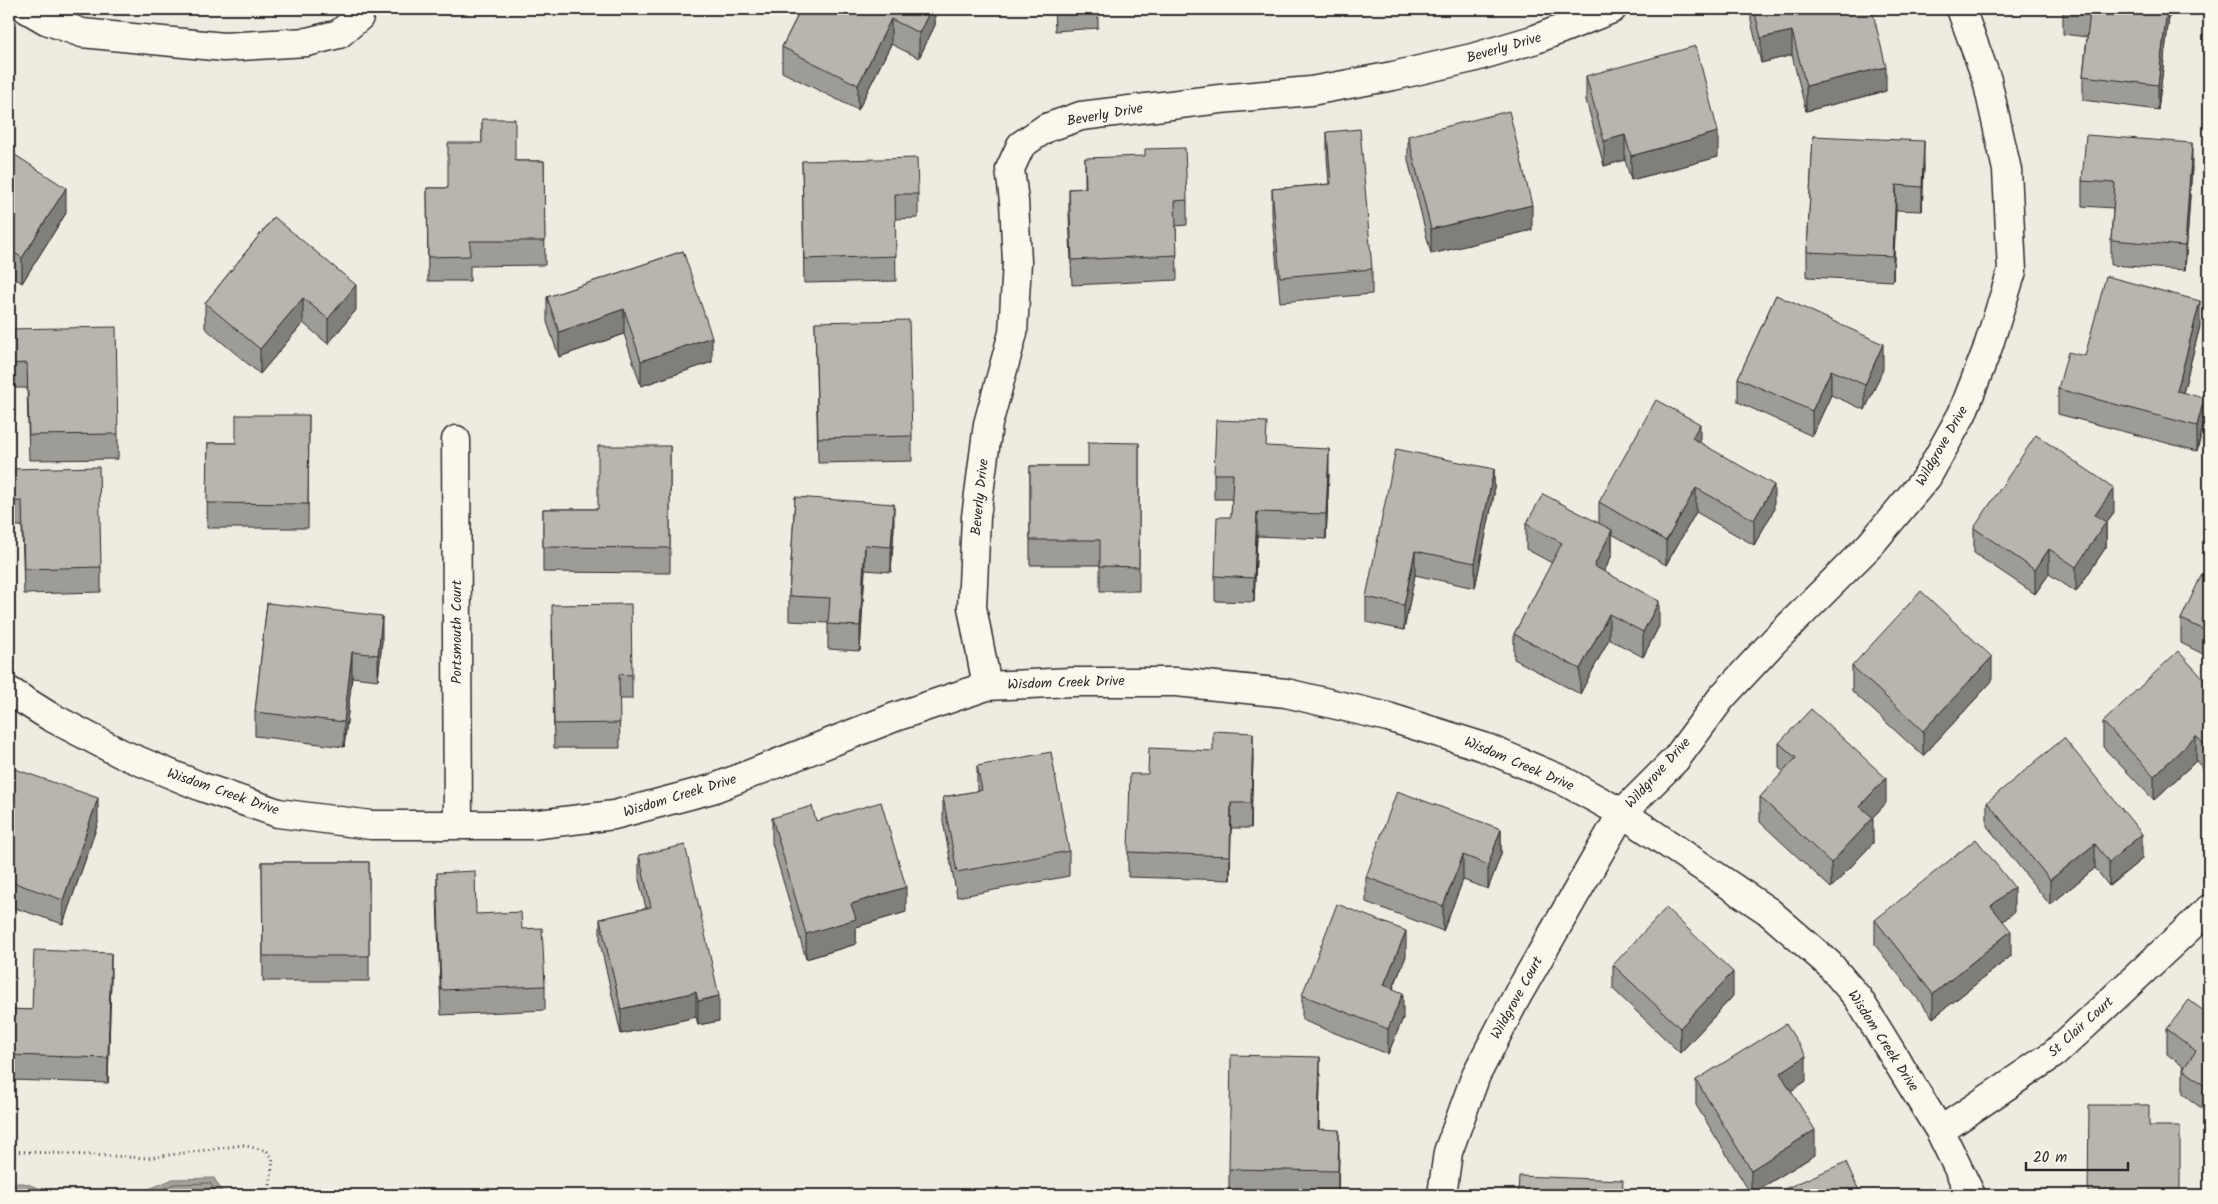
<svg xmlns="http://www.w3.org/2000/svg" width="2218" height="1204" font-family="Kalam,sans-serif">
  <rect width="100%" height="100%" fill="#eeebe0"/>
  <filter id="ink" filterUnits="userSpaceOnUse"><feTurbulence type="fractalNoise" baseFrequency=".02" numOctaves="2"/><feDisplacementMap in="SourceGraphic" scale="10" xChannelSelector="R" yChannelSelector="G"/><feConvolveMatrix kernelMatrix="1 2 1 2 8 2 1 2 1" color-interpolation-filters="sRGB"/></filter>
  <g filter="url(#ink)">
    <path fill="#a4a29a" stroke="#74726e" d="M214,1178L224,1195H135L173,1179Z
      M9,1183H24L59,1195H9Z"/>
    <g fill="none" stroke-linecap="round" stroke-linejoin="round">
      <path stroke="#5b5b57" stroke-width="1" d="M148,1195L174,1184L210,1183L218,1195
        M164,1195L176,1190H206L211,1195"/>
      <g stroke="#2b2b2b" stroke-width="31">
        <path id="minor" d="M27,9L46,20L82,33L224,47L307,42L339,34L359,17
          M456,440L458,825
          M987,686L972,607L976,517L988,424L1013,333L1017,262L1014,201L1010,169L1021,145L1046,128L1081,116L1220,99L1311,91L1393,76L1472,58L1536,39L1612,9
          M9,691L49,716L120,753L202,787L278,813L371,825H531L614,815L712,789L895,717L987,686L1071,682H1176L1286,693L1388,717L1484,747L1562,780L1622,813L1768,911L1829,964L1858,998L1940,1131L1971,1195
          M1940,1131L2055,1053L2209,909
          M1442,1195L1448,1152L1476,1075L1517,996L1622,813L1676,759L1722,697L1775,640L1870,545L1927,477L1962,414L1987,350L2012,271L2007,170L1987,80L1961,9"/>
      </g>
      <path stroke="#2b2b2b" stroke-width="3" stroke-dasharray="1 4" stroke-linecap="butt" d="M9,1151L147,1158L243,1145L267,1151L273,1159L269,1195"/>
      <use href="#minor" stroke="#fbf7ec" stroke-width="28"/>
    </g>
    <path fill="#9e9c96" stroke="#2b2b2b" d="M801,9H935V25L919,58L891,44L858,110L782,72V47Z
      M1054,9H1098V28L1055,31Z
      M1224,9H1263V10L1225,14Z
      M1751,9H1872L1886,91L1806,111L1792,55L1761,63L1751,21Z
      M2063,9H2170L2158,110L2083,100V76L2087,37L2063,34Z
      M1586,76L1718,157L1631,180L1625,160L1604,166L1586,100Z
      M482,119L515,161H544L545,265L470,266V281H428L427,188H448L482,143Z
      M1327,132L1372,269V294L1280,302L1272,214V189L1329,184L1327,157Z
      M1408,136L1532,230L1431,254L1408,160Z
      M1813,136L1924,166L1922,211L1896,210L1893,281L1807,277V252Z
      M9,151L66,213L22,283L9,274Z
      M1085,158L1187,200V225L1176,226L1177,280L1072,285L1069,214V189L1085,188Z
      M802,161L918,194V218L895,219L896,281L804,283Z
      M2192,167L2185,270L2111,265V240L2113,208L2082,206V181Z
      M274,217L356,310L328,344L303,323L260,374L205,328V303Z
      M683,251L712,362L641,386L624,334L559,357L547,322V297Z
      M1776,295L1883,369L1865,410L1831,395L1812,436L1738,402V378Z
      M815,322L912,436V461L818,463Z
      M2200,326L2183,393L2204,423L2197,451L2058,414V389L2085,356Z
      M9,329L118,434V459L29,460L27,388H9Z
      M309,415L308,528H207L208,443H236Z
      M1700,442L1774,510L1754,545L1696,512L1666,565L1612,534V555L1604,572L1659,626L1643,657L1609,639L1580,694L1514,659V634L1552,563L1526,549V524L1599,523V502Z
      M1139,443V591H1100V565H1030V466H1088Z
      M670,446V573L543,572V509H598Z
      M1267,447L1329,474L1326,539L1257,536L1254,602L1215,601V576L1231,517L1232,499H1214V474Z
      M9,469L101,567V592L24,594L22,526H9Z
      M1494,469V494L1475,588L1415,575L1404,630L1366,622V597Z
      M795,497L894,528L891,572L865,570L860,651L828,649V623L789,621V596Z
      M2114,512L2106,523V547L2076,592L2049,574L2035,594L1974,553V528Z
      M2209,577V657L2181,643V619Z
      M267,603L382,641L378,680L352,677L344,747L255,736V712Z
      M552,630L632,675V699H619L620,748H554Z
      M1852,666L1992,681L1923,756L1852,691Z
      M2209,685V775L2196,761L2154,800L2103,747V722Z
      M1779,743L1886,803L1872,818L1873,843L1831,888L1760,822V797L1784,772L1779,768Z
      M1253,757L1251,828H1231L1230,880L1128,877V852Z
      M977,766L1069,851V876L957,897L943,821V797L977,791Z
      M9,778L98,823L63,924L9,906Z
      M1987,802L2142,859L2109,886L2095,868L2050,905L1987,826Z
      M772,818L816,821L906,912L856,927V944L806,959L772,843Z
      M1501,829V854L1488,889L1463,880L1443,931L1366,902V877Z
      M639,855L719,1021L698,1025L696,1017L621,1034L600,943V919L646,908L639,880Z
      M262,862H369V981H263Z
      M437,873L476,914L522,929L545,986V1010L441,1015L437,898Z
      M2014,912L2003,921L2011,956L1933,1018L1875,945V920Z
      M1406,956L1393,989L1403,1018L1388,1054L1302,1020V995Z
      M1613,965L1733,996L1680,1053L1613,989Z
      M111,977L108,1083L9,1080V1009L32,1010Z
      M2209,1015V1114L2183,1094V1069L2184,1067L2167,1054V1029Z
      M1696,1080L1806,1081L1791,1091L1815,1155L1751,1194L1696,1105Z
      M1320,1082L1319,1129L1339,1155L1338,1195L1229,1194V1169Z"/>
    <path fill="#817f7a" stroke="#2b2b2b" d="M931,9H935V25L919,58V33Z
      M2167,9H2170L2158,110V85Z
      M891,19V44L858,110V85Z
      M1792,31V55L1761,63V38Z
      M1886,67V91L1806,111V86Z
      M1718,132V157L1631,180V156Z
      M1625,135V160L1604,166V141Z
      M1924,141V166L1922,211V187Z
      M2192,143V167L2185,270V246Z
      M1896,185V210L1893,281V256Z
      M66,188V213L22,283V258Z
      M1532,205V230L1431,254V229Z
      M356,285V310L328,344V319Z
      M303,298V323L260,374V349Z
      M2200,301V326L2177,416V391Z
      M624,309V334L559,357V332Z
      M712,337V362L641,386V361Z
      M1883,344V369L1865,410V385Z
      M1831,370V395L1812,436V411Z
      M2204,398V423L2197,451V426Z
      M1700,424V449L1692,438Z
      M1329,449V474L1326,539V514Z
      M1494,469V494L1475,588V563Z
      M1774,485V510L1754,545V520Z
      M1696,488V512L1666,565V541Z
      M2114,488V512L2106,523V547L2076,592V567L2095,515Z
      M894,504V528L891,572V547Z
      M1257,512V536L1254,602V578Z
      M1612,530V555L1594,591V566Z
      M865,545V570L860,651V626Z
      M2049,549V574L2035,594V570Z
      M1415,551V575L1404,630V605Z
      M1659,601V626L1643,657V632Z
      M1609,614V639L1580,694V669Z
      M382,616V641L378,680V655Z
      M352,652V677L344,747V722Z
      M1992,657V681L1923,756V731Z
      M1253,733V757L1251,828V803Z
      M2196,736V761L2154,800V776Z
      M1886,778V803L1860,831V806Z
      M98,798V823L63,924V900Z
      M1231,803V828L1230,880V856Z
      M1873,818V843L1831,888V863Z
      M1501,829V854L1488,889V865Z
      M2142,834V859L2109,886V862Z
      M2095,844V868L2050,905V880Z
      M1463,855V880L1443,931V906Z
      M906,887V912L856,927V944L806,959V934L851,904Z
      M2014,887V912L1991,931V906Z
      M1406,931V956L1384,1010V985Z
      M2011,931V956L1933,1018V994Z
      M111,953V977L108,1083V1058Z
      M1733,972V996L1680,1053V1028Z
      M696,992V1017L621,1034V1009Z
      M1403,993V1018L1388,1054V1029Z
      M719,996V1021L698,1025V1001Z
      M1806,1056V1081L1780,1098V1073Z
      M1320,1057V1082L1318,1154V1129Z
      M1339,1130V1155L1338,1195V1171Z
      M1815,1130V1155L1751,1194V1170Z"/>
    <path fill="#b8b5ae" stroke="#2b2b2b" d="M801,9H931L919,33L891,19L858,85L782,47Z
      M1754,9H1872L1886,67L1806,86L1792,31L1761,38Z
      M2063,9H2167L2158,85L2083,76L2090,12Z
      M1696,46L1718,132L1631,156L1625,135L1604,141L1586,76Z
      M1509,111L1532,205L1431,229L1408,136Z
      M482,119H515V161H544L545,241H470V256L428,257L427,188H448V143H482Z
      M1360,129L1372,269L1280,277L1272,189L1331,184L1327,132Z
      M2086,135L2192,143L2185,246L2111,240L2115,183L2082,181Z
      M1813,136L1924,141L1922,187L1896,185L1893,256L1807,252Z
      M1185,148L1187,200L1175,201L1177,255L1072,260L1069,189L1086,188L1085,158L1145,156V149Z
      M9,151L66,188L22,258L9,249Z
      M917,158L918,194H895L896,256L804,259L802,161Z
      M274,217L356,285L328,319L303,298L260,349L205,303Z
      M683,251L712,337L641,361L624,309L559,332L547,297Z
      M2106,276L2200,301L2177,391L2204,398L2197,426L2058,389L2068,352L2085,356Z
      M1776,295L1883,344L1865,385L1831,370L1812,411L1738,378Z
      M909,320L912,436L818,438L815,322Z
      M116,327L118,434L29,435L27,363L9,364V329Z
      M1656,400L1700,424L1692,438L1774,485L1754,520L1696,488L1666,541L1599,502Z
      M236,415H309L308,504L207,503L208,443H236Z
      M1216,420L1267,422L1266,446L1329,449L1326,514L1257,512L1254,578L1215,576L1217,517H1231L1233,474H1214Z
      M2036,435L2114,488L2095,515L2106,522L2076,567L2049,549L2035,570L1974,528Z
      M1088,442L1139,443V567L1100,566V540H1030V466H1088Z
      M598,446H670V548L543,547V509H598Z
      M1396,449L1494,469L1475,563L1415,551L1404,605L1366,597Z
      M99,467L101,567L24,569L22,501L9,502V469Z
      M1543,494L1612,530L1594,566L1659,601L1643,632L1609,614L1580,669L1514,634L1562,543L1526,524Z
      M795,497L894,504L891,547L865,545L860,626L828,624L830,598L789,596Z
      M2202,574L2209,577V632L2181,619Z
      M1921,591L1992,657L1923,731L1852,666Z
      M267,603L382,616L378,655L352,652L344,722L255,712Z
      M631,604L632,675L619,674L620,723L554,724L552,605Z
      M2178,651L2209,685V750L2196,736L2154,776L2103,722Z
      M1811,709L1886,778L1860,806L1873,818L1831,863L1760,797L1796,758L1779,743Z
      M1213,731L1253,733L1251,803H1231L1230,856L1128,852L1130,774H1148L1149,748L1213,751Z
      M2064,738L2142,834L2109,862L2095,844L2050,880L1987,802Z
      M1051,752L1069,851L957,872L943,797L982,790L977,766Z
      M12,768L98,798L63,900L9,881V778Z
      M1397,791L1501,829L1488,865L1463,855L1443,906L1366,877Z
      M881,802L906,887L851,904L856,919L806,934L772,818L812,806L816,821Z
      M1976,839L2014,887L1991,906L2011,931L1933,994L1875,920Z
      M685,845L719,996L698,1001L696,992L621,1009L600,919L651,907L639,855Z
      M262,862H369V956H263Z
      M475,871L476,914L521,912L522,929L542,928L545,986L441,990L437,873Z
      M1337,904L1406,931L1384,985L1403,993L1388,1029L1302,995Z
      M1666,908L1733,972L1680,1028L1613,965Z
      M34,950L111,953L108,1058L9,1055V1009L32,1010Z
      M2189,1000L2209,1015V1089L2183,1069L2196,1051L2167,1029Z
      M1786,1024L1806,1056L1780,1073L1815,1130L1751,1170L1696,1080Z
      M1231,1055L1320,1057L1318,1129L1339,1130L1338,1171L1229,1169Z
      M2089,1105H2149V1126H2180V1195H2088Z
      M1846,1162L1861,1195H1782L1780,1191Z
      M1519,1176L1623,1180L1622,1195H1518Z"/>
  </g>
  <g text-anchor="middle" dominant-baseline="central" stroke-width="5" stroke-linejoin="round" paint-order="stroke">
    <g font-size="14" fill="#2b2b2b" stroke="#fbf7ec">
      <text transform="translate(1504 48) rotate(-16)">Beverly Drive</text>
      <text transform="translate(1105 115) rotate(-10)">Beverly Drive</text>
      <text transform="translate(1942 446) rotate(-60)">Wildgrove Drive</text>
      <text transform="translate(980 497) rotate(-84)">Beverly Drive</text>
      <text transform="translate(457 632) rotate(-90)">Portsmouth Court</text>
      <text transform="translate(1066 683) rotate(-2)">Wisdom Creek Drive</text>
      <text transform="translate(1519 764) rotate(23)">Wisdom Creek Drive</text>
      <text transform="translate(1658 773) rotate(-48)">Wildgrove Drive</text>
      <text transform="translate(223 792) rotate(19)">Wisdom Creek Drive</text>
      <text transform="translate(680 796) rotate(-17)">Wisdom Creek Drive</text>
      <text transform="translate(1517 998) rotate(-61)">Wildgrove Court</text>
      <text transform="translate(2081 1027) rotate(-42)">St Clair Court</text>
      <text transform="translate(1883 1041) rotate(57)">Wisdom Creek Drive</text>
    </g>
  </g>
  <rect width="2218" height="1204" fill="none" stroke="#fbf7ec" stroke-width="30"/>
  <rect x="15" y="15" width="2188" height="1174" fill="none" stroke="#2b2b2b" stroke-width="2" filter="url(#ink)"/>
  <path d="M2026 1162v8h102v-8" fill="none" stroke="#2b2b2b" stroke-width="2.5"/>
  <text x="2033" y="1162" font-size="15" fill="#2b2b2b" stroke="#fbf7ec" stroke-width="4" paint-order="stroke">20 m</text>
</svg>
